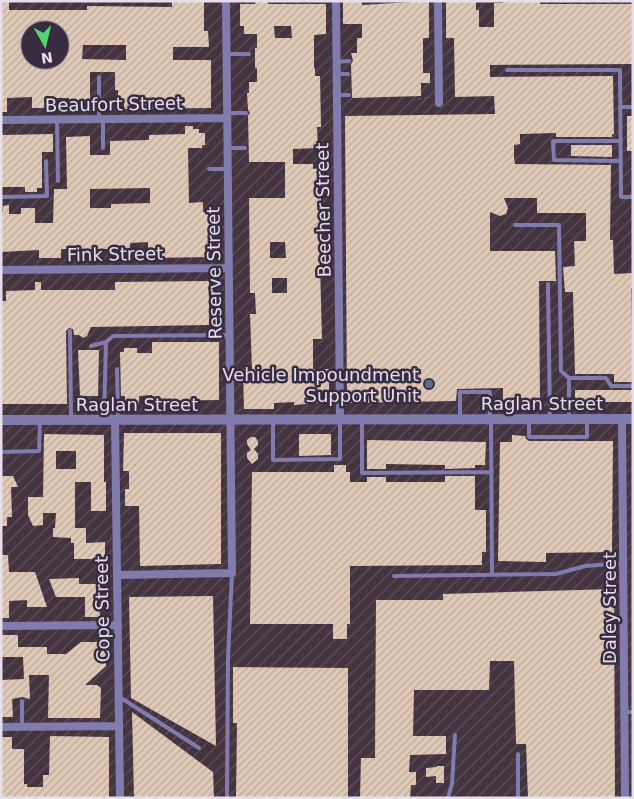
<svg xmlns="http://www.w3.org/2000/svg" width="634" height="799" font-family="'DejaVu Sans',sans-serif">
  <defs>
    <pattern id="industrial-furrows" width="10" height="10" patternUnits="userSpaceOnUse" patternTransform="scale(1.25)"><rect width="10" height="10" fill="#443440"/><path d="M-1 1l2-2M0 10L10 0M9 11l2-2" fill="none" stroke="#5f515c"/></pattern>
    <pattern id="building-hatch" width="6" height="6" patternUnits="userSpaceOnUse" patternTransform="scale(1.25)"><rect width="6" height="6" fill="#e0c9b6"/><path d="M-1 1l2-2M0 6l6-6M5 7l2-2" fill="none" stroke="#b9a89a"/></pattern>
  </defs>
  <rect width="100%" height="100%" fill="#382d40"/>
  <path fill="url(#industrial-furrows)" fill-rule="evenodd" d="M1,1H633V798H1ZM30,30H60V60H30Z"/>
  <path fill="url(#building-hatch)" fill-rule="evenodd" d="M1,1H9V10H87V6L172,7V1H204V31H208L209,47H173V60H211V108L124,109V100H118V90H115V72H90V102H69V98H56V108H32V97L7,98V112H1ZM30,30H60V60H30ZM83,45H126V60L82,59Z
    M256,1H268V4H326V34L314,35V68H315V76H320L321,127H317L318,148L293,149V164H313V169L319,168L320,179H321V226H319L322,339H313V369H329V402L294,405V402L274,403V409H244L243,369H252L250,314H256L255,293H250L249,198H285V162H249L248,116L250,113L248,110L247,93H249V82H257V68H255V48H257V34H244V26H240V4H255ZM274,26H291L292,38H275ZM270,242H285L286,258H270ZM272,278H287V293H272Z
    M343,1H362V5L429,1V38H423V73H430V83H421V96L352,98L351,64L353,61L351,53H357V38H362V24H343Z
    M446,1H476V10H479V27H494V3H503V1H540V4H633V64L490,65V77L613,76L614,134H612V137H556V133L520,134V144L514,145V157L515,164L611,165L610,240H613L614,274L633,273V288H631L633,382H614V374H575L573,292H565L563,267L575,266L574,241H586V213H537V198H504L508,208L506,214L500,216L490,212V251H555L556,281H539L540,404H503V388L457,389L456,401L347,403L345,116L495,114L494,96L455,97L454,38H446Z
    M627,116H633V151H627Z
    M185,126H193V129H199V133H205V145H202V148H188L189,203L203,202V212H212L213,257L148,258V242L130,243V249H61V258H39V250L1,252V212H3V206L9,205V214H21V208H35V223H53L54,189H67L66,137L90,136V155H110V141L149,140V135L185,134ZM150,188V203L111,204V208H90V189Z
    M53,134V152H42V188H37V192H25V187H1V135Z
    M571,145H612V157L571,156Z
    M209,281V325L91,327L87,336L83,338L79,335H74L73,329L69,328L66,331L67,404H1V301H6V291L35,290V282H41V290H115V282Z
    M152,342H219V400L152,401V395L139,396V405H125V396H121L120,352H124V348H137V353H152Z
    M78,350H99L98,396H80Z
    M575,390H633V402H575Z
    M124,433H221V564L140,566L139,506H125V489H129V471H123Z
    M44,434L104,435V482H106V511H91V482H75V528H86V543L105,542V559H74V543H71V538L53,537V528H55L56,513H43V525L33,526L28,515V497H43ZM56,451H76V469H56Z
    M299,434H331V455L299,456Z
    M512,435L525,436L526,439L529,441H613L612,552L546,553V562L498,561L500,442H512Z
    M251,437H255L258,441V445L254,449L258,454V459L252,464L247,458V453L251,450L247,444V440Z
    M367,440L486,442L485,465H475V468L445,469V465L386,464V469H367Z
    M334,465H346V472H350V482H367V477H386V482H445V476H475V510H486V552H482V565L350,566V624H347V639H333V624H250L252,472H334Z
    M1,476H13L18,487H11L12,517H7V526H1Z
    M1,555H8L9,572H35L47,607H27V600L9,601V618H1Z
    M79,578V584H99L100,617H85V597H56L49,579Z
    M614,589L615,798H528L526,744H516L514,661H490L489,690H414L413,736H446V754L410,755L409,772H416V785H411L410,798H360L361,758H375L376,600H443V594Z
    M213,596L216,746L131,698L129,597Z
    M1,635H18V647H47V654H66L81,642H106V666L85,685H97L101,688L100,718H48L49,675H29L30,699L22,697L12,699L13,717H1V680L24,679L23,657H1Z
    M233,667L348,668V798H236L237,723H233Z
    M132,712L213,772L214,798H134Z
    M50,736L109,737V798H1V737H12V749H24V784H27V787H43V775H49Z
    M437,766H444V783H436V776L426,777V768L437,767Z"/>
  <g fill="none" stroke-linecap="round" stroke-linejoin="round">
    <path stroke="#6d6374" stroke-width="1" stroke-dasharray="4 2.5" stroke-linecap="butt" d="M418,99L431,97"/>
    <path stroke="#817bae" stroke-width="4" d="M226,54H249
      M336,62L349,61
      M507,70H620L621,197H633
      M336,74H348
      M99,77V119
      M337,95H349
      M621,107H633
      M227,113H246
      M57,119L58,181
      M103,119V148
      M621,141H553L554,160L621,161
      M227,148H245
      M209,169H227
      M1,197L47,196L46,161
      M515,225H559L561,371L569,378
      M548,284L550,419
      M70,331L71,418
      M91,346L106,342L113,336L230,335
      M117,369L118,418
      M104,418L106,342
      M460,419V392H490V419
      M569,419V378H606L611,386H633
      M491,420L492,575
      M529,420V437H587V421
      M273,421V460L340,459V422
      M362,422V473L492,472
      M1,452L39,451L40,420
      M394,576L556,574L585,566L623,563
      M118,696L199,748
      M22,701V727
      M624,712H633
      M518,754V798
      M227,798L228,658L232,573
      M448,798L452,784L455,735"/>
    <path stroke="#817bae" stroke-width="8" d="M336,1L340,419
      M438,1L439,103
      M1,120L227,118
      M1,270L229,268
      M622,419L625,798
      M115,420L120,798
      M117,575L232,573L226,1
      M1,626L118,625
      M1,727L119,726"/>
    <path stroke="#817bae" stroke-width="10" d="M1,420L633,419"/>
  </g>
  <circle fill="#5c6f8a" stroke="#382d40" stroke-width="2" cx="429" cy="384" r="5"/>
  <g text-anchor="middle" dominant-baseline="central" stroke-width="5" stroke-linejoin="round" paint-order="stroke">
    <g font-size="18" fill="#e6dfeb" stroke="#382d40">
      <text transform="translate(114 104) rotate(-1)">Beaufort Street</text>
      <text transform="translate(323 210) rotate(-91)">Beecher Street</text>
      <text transform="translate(115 254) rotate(-1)">Fink Street</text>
      <text transform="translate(214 273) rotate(-91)">Reserve Street</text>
      <text x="542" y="403">Raglan Street</text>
      <text x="137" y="404">Raglan Street</text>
      <text transform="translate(609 608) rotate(-90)">Daley Street</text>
      <text transform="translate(102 609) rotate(-91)">Cope Street</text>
    </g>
    <g font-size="18" fill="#e6dfeb" stroke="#382d40" text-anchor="end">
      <text x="419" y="374">Vehicle Impoundment<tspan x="419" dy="21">Support Unit</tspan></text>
    </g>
  </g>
  <rect width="634" height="799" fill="none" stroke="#e6dfeb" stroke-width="5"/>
  <g transform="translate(45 45) rotate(172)"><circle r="24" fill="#382d40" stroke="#7e7484"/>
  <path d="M0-4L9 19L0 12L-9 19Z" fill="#54d672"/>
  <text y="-8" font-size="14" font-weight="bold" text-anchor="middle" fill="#e6dfeb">N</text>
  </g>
</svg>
